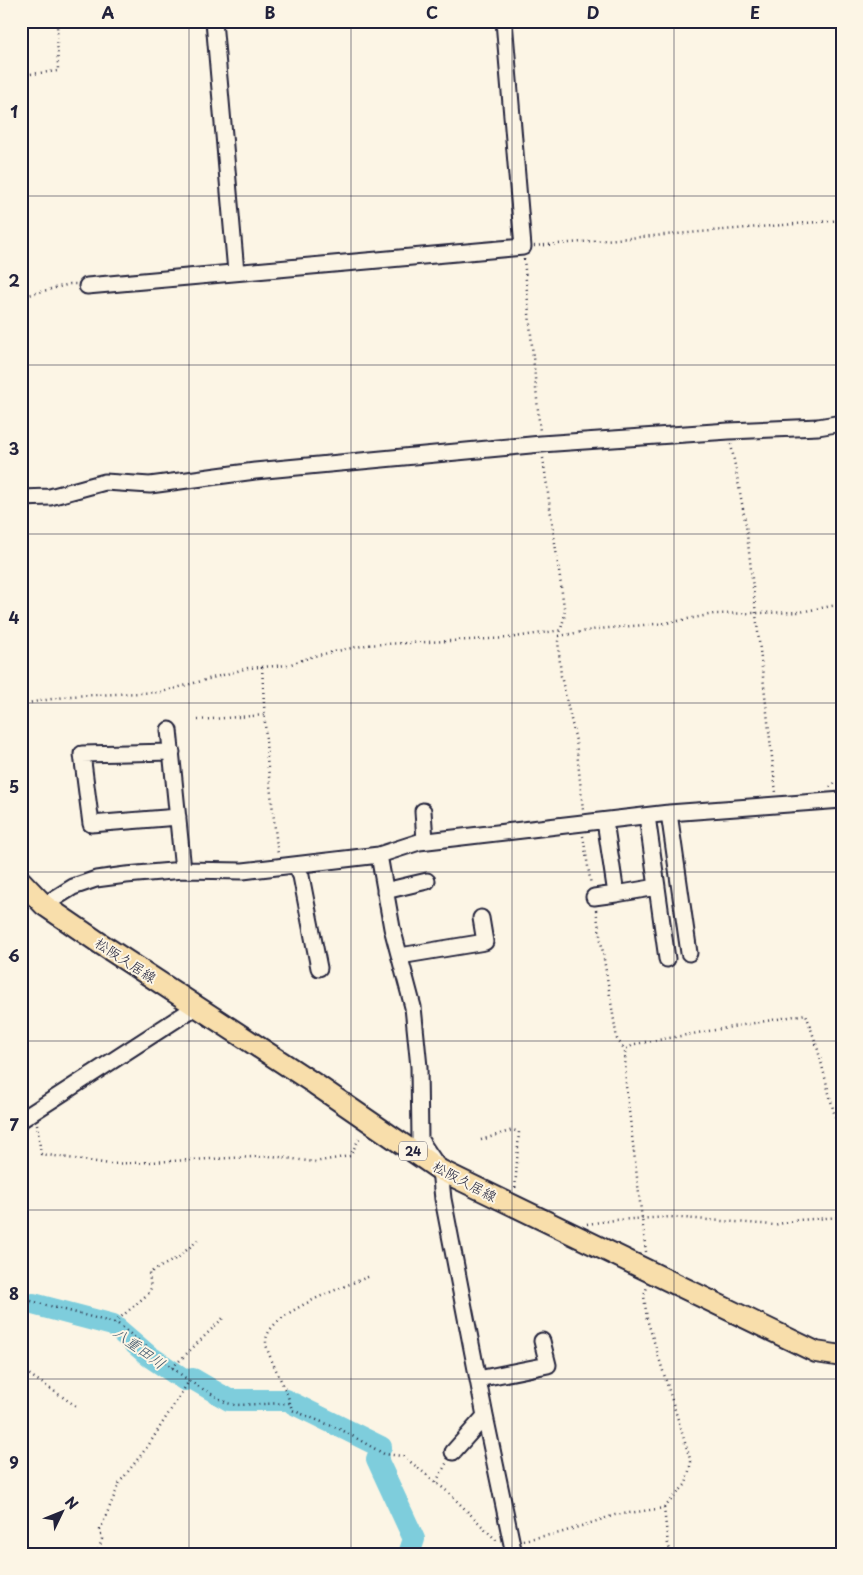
<svg xmlns="http://www.w3.org/2000/svg" width="863" height="1575" font-family="'Playpen Sans','Klee One',sans-serif">
  <rect width="100%" height="100%" fill="#fcf5e5"/>
  <filter id="ink" filterUnits="userSpaceOnUse"><feTurbulence type="fractalNoise" baseFrequency=".02" numOctaves="2"/><feDisplacementMap in="SourceGraphic" scale="10" xChannelSelector="R" yChannelSelector="G"/><feConvolveMatrix kernelMatrix="1 2 1 2 8 2 1 2 1" color-interpolation-filters="sRGB"/></filter>
  <g filter="url(#ink)">
    <g fill="none" stroke-linecap="round" stroke-linejoin="round">
      <path stroke="#7ecddc" stroke-width="22" d="M33,1304L113,1325L149,1356L185,1380
        M193,1379L229,1400H286
        M294,1404L381,1447
        M379,1454L377,1459L414,1539L409,1554"/>
      <g stroke="#22223b" stroke-width="19">
        <path id="minor" d="M214,21L236,272
          M87,286L523,247L504,21
          M21,498L50,497L105,482L150,485L255,471L541,444L729,431L818,427L842,423
          M169,730L183,870
          M172,752L82,754L91,824L178,817
          M423,811L425,841
          M669,813L689,953
          M379,855L392,928L413,1007L419,1067L420,1140L440,1170L443,1199L485,1416L514,1554
          M296,866L301,876L319,968
          M657,887L667,959
          M385,891L427,881
          M616,894L657,887L647,816
          M594,897L616,894L605,821
          M44,905L73,887L96,879L126,875L183,870L243,871L379,855L419,842L669,813L842,800
          M400,956L485,942L481,918
          M21,1120L197,1006
          M478,1379L548,1365L542,1341
          M453,1452L485,1416
          M21,1553L22,1554"/>
      </g>
      <g stroke="#22223b" stroke-width="24">
        <path id="major" d="M21,881L44,905L101,944L315,1084L440,1170L816,1352L842,1356"/>
      </g>
      <path stroke="#22223b" stroke-width="2.5" stroke-dasharray="1 4" stroke-linecap="butt" d="M21,75L58,71L57,21
        M534,246L842,220
        M524,259L540,432
        M21,297L70,284H76
        M731,444L746,525L776,793
        M543,458L565,614L558,640L561,676L576,741L583,810
        M559,636L598,629L667,623L714,614L800,612L842,604
        M262,667L267,759L278,855
        M21,704L71,696L162,692L248,668L288,665L314,656L366,645L509,638L562,630
        M198,720L265,715
        M830,787L842,777
        M583,836L591,885
        M596,910L617,1039L625,1050
        M37,1124L41,1154L110,1164L273,1156L314,1162L350,1156L361,1135
        M481,1140L513,1130L519,1132L515,1190
        M587,1224L615,1220L670,1217L774,1225L798,1220L842,1217
        M646,1252L626,1086L625,1050L635,1044L806,1014L818,1050L842,1144
        M21,1290L31,1301L118,1324L189,1381
        M21,1316L31,1301
        M114,1323L149,1293L151,1288L149,1273L179,1257L200,1238
        M172,1368L223,1318
        M21,1369L79,1408
        M290,1403C286,1387 266,1354 266,1342C265,1313 347,1286 370,1276
        M436,1482L447,1462
        M21,1494L24,1497L21,1502
        M664,1508L668,1545L672,1554
        M523,1540L560,1533L615,1515L664,1508L686,1484L691,1462L647,1319L644,1296L647,1287
        M97,1554L102,1539L100,1530L120,1482L148,1446L189,1381L227,1403L235,1405L290,1403L292,1410L342,1430L384,1454L403,1456L448,1492L498,1542"/>
      <use href="#minor" stroke="#fcf5e5" stroke-width="15"/>
      <use href="#major" stroke="#f8deab" stroke-width="20"/>
    </g>
  </g>
  <path fill="none" stroke="#22223b" stroke-width="1" stroke-opacity="0.55" d="M189,21V1554M351,21V1554M512,21V1554M674,21V1554M21,196H842M21,365H842M21,534H842M21,703H842M21,872H842M21,1041H842M21,1210H842M21,1379H842"/>
  <g text-anchor="middle" dominant-baseline="central" stroke-width="4" stroke-linejoin="round" paint-order="stroke">
    <rect fill="#fcf5e5" stroke="#63616e" stroke-width="1" x="399" y="1141.5" width="28" height="19" rx="4"/>
    <g font-size="12" font-weight="bold" fill="#22223b">
      <text x="413" y="1151">24</text>
    </g>
    <g font-size="14" fill="#22223b" stroke="#fcf5e5">
      <text transform="translate(126 960) rotate(33)">松阪久居線</text>
      <text transform="translate(465 1181) rotate(28)">松阪久居線</text>
    </g>
    <g font-size="15" font-style="italic" fill="#3e556b" stroke="#fcf5e5">
      <text transform="translate(140 1347) rotate(36)">八重田川</text>
    </g>
  </g>
  <rect width="863" height="1575" fill="none" stroke="#fcf5e5" stroke-width="55"/>
  <g transform="translate(62 1512) rotate(47)" stroke="#fcf5e5" stroke-width="4" paint-order="stroke">
  <path d="M0-4L9 19L0 12L-9 19Z" fill="#22223b"/>
  <text y="-8" font-size="14" font-weight="bold" text-anchor="middle" fill="#22223b">N</text>
  </g>
  <rect x="28" y="28" width="808" height="1520" fill="none" stroke="#22223b" stroke-width="2"/>
  <g font-size="16" text-anchor="middle" font-weight="bold" fill="#22223b">
    <text x="108" y="19">A</text>
    <text x="270" y="19">B</text>
    <text x="432" y="19">C</text>
    <text x="593" y="19">D</text>
    <text x="755" y="19">E</text>
    <text x="14" y="118">1</text>
    <text x="14" y="287">2</text>
    <text x="14" y="455">3</text>
    <text x="14" y="624">4</text>
    <text x="14" y="793">5</text>
    <text x="14" y="962">6</text>
    <text x="14" y="1131">7</text>
    <text x="14" y="1300">8</text>
    <text x="14" y="1469">9</text>
  </g>
</svg>
